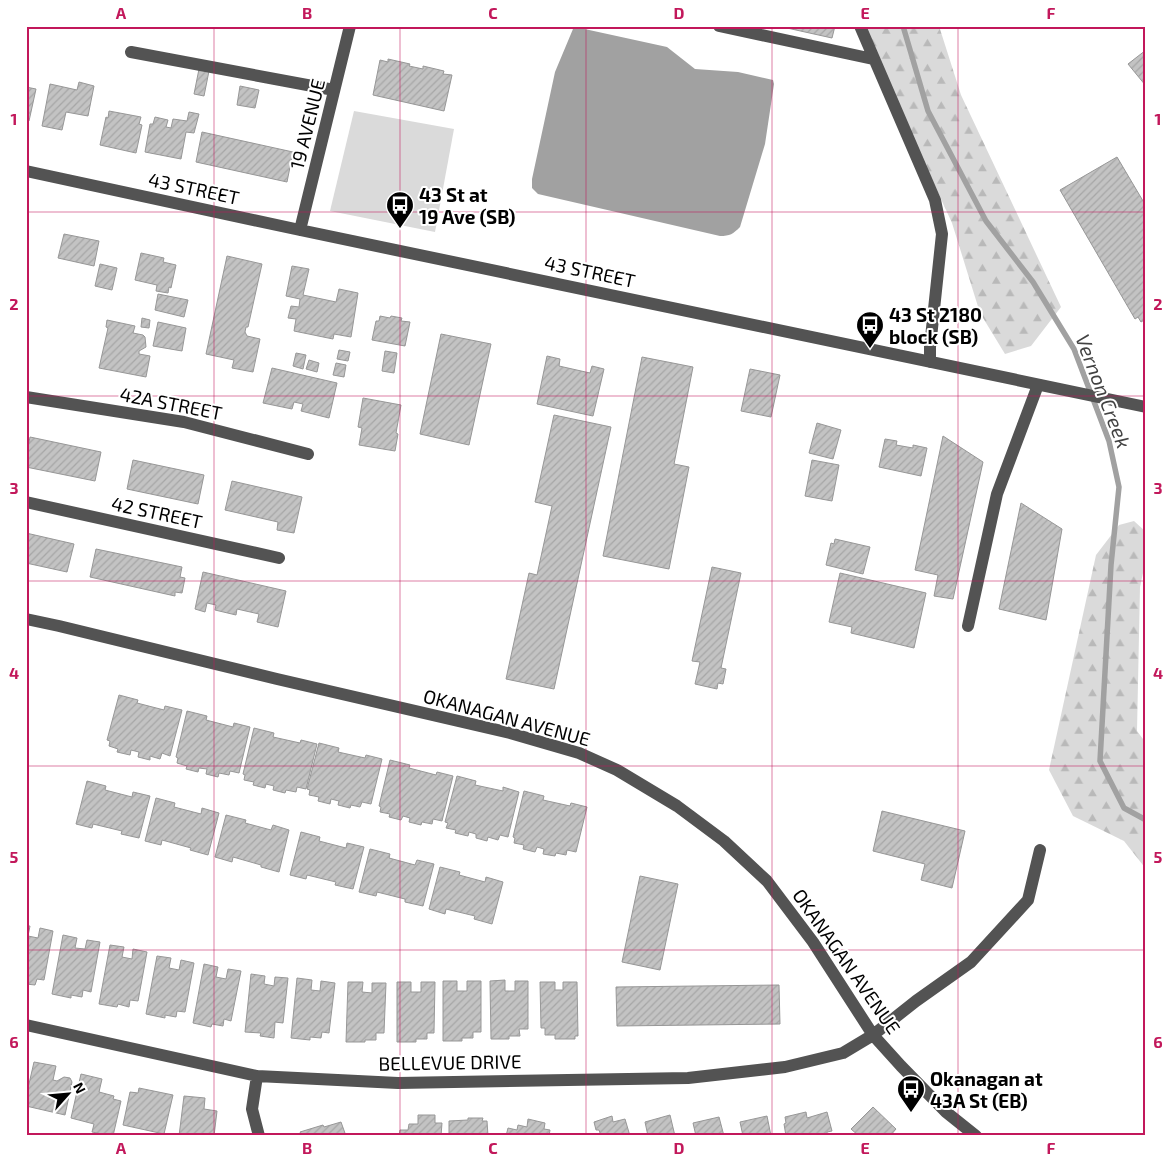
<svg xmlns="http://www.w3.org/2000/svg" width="1172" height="1162" font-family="'Exo 2',sans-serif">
  <defs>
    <pattern id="forest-firs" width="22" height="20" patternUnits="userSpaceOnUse" patternTransform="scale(1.25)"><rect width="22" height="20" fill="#dadada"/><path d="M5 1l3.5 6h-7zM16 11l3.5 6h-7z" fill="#b9b9b9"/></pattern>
    <pattern id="building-hatch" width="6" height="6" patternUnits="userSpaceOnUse" patternTransform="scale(1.25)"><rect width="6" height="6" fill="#c3c3c3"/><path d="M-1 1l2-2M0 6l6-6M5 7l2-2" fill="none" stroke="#a6a6a6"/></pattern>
  </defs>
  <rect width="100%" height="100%" fill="#fff"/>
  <path fill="url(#forest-firs)" d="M864,26H939L961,95L1061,307L1031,346L1005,354L980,313L952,223L871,46Z
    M1134,521L1146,532V559L1140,587L1137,731L1146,743V869L1124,841L1073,816L1049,770L1096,555L1119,525Z"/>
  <path fill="#dadada" d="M354,111L454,129L435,232L330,211Z"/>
  <path fill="#a1a1a1" d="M580,28L667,47L695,69L738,72L773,80L774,84L765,144L740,227C733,234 730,236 720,236L538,194L532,188V179L555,72L573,29Z"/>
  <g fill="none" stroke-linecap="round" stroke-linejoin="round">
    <path stroke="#a1a1a1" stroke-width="5.5" d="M903,26L928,111L986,221L1033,282L1074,349L1109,441L1119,487L1111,565L1100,761L1124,808L1146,820"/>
  </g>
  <path fill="url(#building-hatch)" stroke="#979797" d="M778,26H835L832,38Z
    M1146,50V86L1128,64Z
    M388,59L410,64L409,66L423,69V66L444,71L443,74L452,75L444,111L373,95L380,60L388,62Z
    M199,69L209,71L204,96L194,94Z
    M79,82L94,86L88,116L66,112L62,130L42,126L50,84L77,90Z
    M240,86L259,90L255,108L237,105Z
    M26,87L36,89L29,121H26Z
    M109,111L141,117L139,124L142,125L136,153L100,145L106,117L108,118Z
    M189,112L199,114L194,133L186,132L181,159L145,152L150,124H153L155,117L168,120L166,127L171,128L173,119L187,121Z
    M202,132L293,152L287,182L196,162Z
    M1117,157L1146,206V319L1141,322L1138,317L1135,319L1060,190Z
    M64,234L99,241L94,266L58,258Z
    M141,253L164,258L163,262L176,265L171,288L169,287L168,293L156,291L157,285L135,280Z
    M227,256L262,264L248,327H246L245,332L247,336L260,339L253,372L232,368L234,360L206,354Z
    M100,264L117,268L112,290L95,286Z
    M292,266L309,269L303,295L336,302L339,289L358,293L351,337L334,334L333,339L294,331L296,319L288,318L291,306L299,307L300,299L286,296Z
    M158,294L188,300L184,317L155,310Z
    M380,316L390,318L391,316L402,318L401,321L410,322L405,346L372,340L376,321H379Z
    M142,318L150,320L149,328L141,327Z
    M107,320L135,326L133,333L143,335L145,337L146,347L139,351V354L150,356L146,377L99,368L108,328L106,327Z
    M158,322L186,328L182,351L153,346Z
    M441,334L491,344L469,445L420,434Z
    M339,350L350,352L348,361L337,359Z
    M385,351L397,353L394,373L382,371Z
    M296,353L306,355L303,369L293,366Z
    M547,356L560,359L559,366L590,373L592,366L604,369L593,416L537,404Z
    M642,357L693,367L674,464L689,467L669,569L603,556Z
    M309,360L319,363L317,372L306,369Z
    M336,363L346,365L344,377L333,375Z
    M272,368L337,383L329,418L301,411L303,404L294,402L292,409L263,403Z
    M750,369L780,375L771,417L741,411Z
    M363,398L401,405L396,433L398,434L395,451L359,445L362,428L358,427Z
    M554,415L611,427L554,689L506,679L529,573L537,575L552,506L535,502Z
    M817,423L841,430L833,459L809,453Z
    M943,436L983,462L953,599L934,596L938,575L915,570Z
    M30,437L101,452L95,481L26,467V457Z
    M885,439L897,441L896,445L913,448V445L927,448L921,476L879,467Z
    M133,460L204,475L198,504L127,489Z
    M812,460L839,465L832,501L805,496Z
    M232,481L302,497L294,533L277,530L278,522L225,510Z
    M1021,503L1062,529L1046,620L999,609Z
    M26,533L74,544L67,572L26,563Z
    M835,539L870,547L863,574L826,565L831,543L834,544Z
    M96,549L182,567L180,577L185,578L182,593L175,592V596L90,577Z
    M712,567L741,573L721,668L726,669L723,684L718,683L717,689L695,684L700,662L692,661Z
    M203,572L286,591L278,627L257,622L259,614L237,609L236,615L215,610L216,605L207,603L205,612L195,609Z
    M840,573L926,593L914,648L851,633L852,627L829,622Z
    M119,695L138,700L137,703L164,710L165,706L182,710L170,756L162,753L160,759L150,756V760L138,757L139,752L131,750L130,755L117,752L118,749L109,746L110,741L107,740Z
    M187,711L207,716L206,720L233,727L234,723L250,727L239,773L230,771L229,775L219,773L218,777L206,774L207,769L199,768L198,772L186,769L187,766L177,763L178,758L176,757Z
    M254,728L274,733L273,737L300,743L301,740L317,744L306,789L297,787L296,792L286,790L285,793L273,790L274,786L266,784L265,788L253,785L254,782L244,780L245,775L243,774Z
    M319,743L339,748L338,752L365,758L366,755L382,759L371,804L362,802L360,807L351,805L350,808L338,805L339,801L331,799L330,804L318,801L319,797L309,795L310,790L307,789Z
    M390,760L410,765L409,768L436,775L437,772L453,776L442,821L433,819L432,824L422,822L421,825L409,822L410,818L403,816L401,820L389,817L390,814L380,812L381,807L379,806Z
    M457,776L476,781L475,785L503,791V787L519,792L508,837L500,835L498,840L488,837L487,841L476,838V834L469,832L468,836L455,833L456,830L446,828L448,823L445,822Z
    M87,781L106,786L105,790L132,797L133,792L150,796L139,838L121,834L122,831L93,824L92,828L76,824Z
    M524,791L544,796L543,800L570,806L571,803L587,807L576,852L567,850L566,855L556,853L555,856L543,854L544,849L537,847L535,852L523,849L524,845L514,843L515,838L513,837Z
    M156,798L175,803L174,807L201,814L202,808L219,813L208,855L190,850L191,848L162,840L161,845L145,841Z
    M882,811L965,831L952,888L921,880L925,864L873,851Z
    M226,815L246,820L245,823L271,830L273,825L289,830L279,872L261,867V865L233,857L232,862L215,857Z
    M301,832L320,837L319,841L346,848L347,843L364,847L353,889L335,885L336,882L307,875L306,879L290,875Z
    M370,849L390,854L389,858L415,865L417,860L434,864L423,906L405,902V899L377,892L376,896L359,892Z
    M440,867L460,872L459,875L485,882L486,877L503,882L492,924L474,919L475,916L446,909L445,914L429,909Z
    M640,876L678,884L660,970L622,962Z
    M26,926H30L28,936L38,938L40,928L53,931L44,980L37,979L35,985L26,984Z
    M63,935L77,938L75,948L85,949L87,940L100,942L91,992L83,990L82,997L71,995V998L52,994Z
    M110,945L124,947L122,957L132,959L133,949L147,952L138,1001L130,1000L129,1007L118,1004L117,1007L99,1004Z
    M157,956L171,958L169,968L179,970L181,960L194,963L185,1012L177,1011L176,1017L165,1015V1018L146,1014Z
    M204,964L218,967L216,977L226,979L228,969L241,971L231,1021L224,1019L223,1026L212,1024L211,1027L193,1023Z
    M251,974L265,976L264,984L274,986L275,977L288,978L283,1023L275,1022L274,1038L260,1036L261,1033L245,1032Z
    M297,978L312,980L311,990L320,991L321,981L335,983L329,1033L322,1032L321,1038L310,1037V1040L291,1038Z
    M505,980V991H515V981H528V1029H519L520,1036H509V1039H491L490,981Z
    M443,981H457V991H467V981H481V1032H473V1038H462V1041H443Z
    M348,982H363L362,992L372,993V983H386L384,1033H376V1040H365V1042H346Z
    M397,982H411V992H421V982H435L434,1033H427V1039H416V1042H397Z
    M540,982H555V990H563V982H577L578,1036H575V1039H555V1035H545V1028H541Z
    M779,985L780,1024L617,1026L616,987Z
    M34,1062L56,1066L53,1080L57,1081L64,1077L70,1078L72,1082L65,1115L26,1106V1097Z
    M81,1074L102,1079L99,1092L114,1096L113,1099L121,1101L113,1136L92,1132L94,1124L71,1118Z
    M139,1088L173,1095L164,1134L123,1125L130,1092L138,1093Z
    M184,1096L205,1098L204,1109L217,1111L214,1136H179Z
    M873,1107L896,1129L890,1136H859L851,1129Z
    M806,1112L807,1118L827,1112L832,1131L827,1132V1136H786L784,1124L786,1123L785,1117Z
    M418,1115H435V1123H442L441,1136H399L400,1130H408L409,1124H418Z
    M670,1115L675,1136H648L645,1122Z
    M612,1116L613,1122L625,1119L630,1136H601L599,1130H596L594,1122Z
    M767,1116L771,1136H743L740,1122Z
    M719,1117L724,1136H696L693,1123Z
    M468,1118H483L482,1121H487L488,1136H449V1121L468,1120Z
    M528,1119L545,1123L544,1129L550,1130L549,1136H506L508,1128L517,1130L518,1125L527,1127Z
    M341,1122L346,1136H302L300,1132L323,1125L324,1127Z"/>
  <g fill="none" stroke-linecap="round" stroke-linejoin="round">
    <path stroke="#535353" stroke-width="12" d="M719,26L873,59
      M860,26L935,200L942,234L930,347V362
      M131,52L334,90
      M26,171L300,230L1146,407
      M300,230L350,26
      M26,397L184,422L308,454
      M26,502L279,558
      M26,619L59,626L277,679L510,733L579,753L617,770L677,806L724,841L767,881L813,942L873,1035L901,1066L946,1112L976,1136
      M968,626L997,494L1038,385
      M26,1025L257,1076L398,1083L688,1078L785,1067L843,1053L873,1035L916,1001L971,962L1028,900L1040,850
      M257,1076L252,1109L259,1136"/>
  </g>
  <path fill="none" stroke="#c2185b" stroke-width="1" stroke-opacity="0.55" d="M214,26V1136M400,26V1136M586,26V1136M772,26V1136M958,26V1136M26,212H1146M26,396H1146M26,581H1146M26,766H1146M26,950H1146"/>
  <defs>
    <g id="bus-pin" transform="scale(1.4375)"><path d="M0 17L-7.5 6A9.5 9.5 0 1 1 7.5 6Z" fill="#000" stroke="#fff"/><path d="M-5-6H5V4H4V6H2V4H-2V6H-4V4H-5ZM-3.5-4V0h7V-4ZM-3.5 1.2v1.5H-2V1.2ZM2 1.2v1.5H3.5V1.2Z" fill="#fff"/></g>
  </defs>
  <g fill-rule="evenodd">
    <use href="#bus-pin" x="400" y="205"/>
    <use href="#bus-pin" x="870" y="325"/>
    <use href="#bus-pin" x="911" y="1089"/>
  </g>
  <g text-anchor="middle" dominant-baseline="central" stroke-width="4" stroke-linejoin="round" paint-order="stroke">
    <g font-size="19" fill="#000" stroke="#fff">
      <text transform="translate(307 124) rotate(-76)">19 AVENUE</text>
      <text transform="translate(194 188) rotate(12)">43 STREET</text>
      <text transform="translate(590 271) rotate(12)">43 STREET</text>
      <text transform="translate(171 403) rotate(11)">42A STREET</text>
      <text transform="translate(157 512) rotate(12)">42 STREET</text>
      <text transform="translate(507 717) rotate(15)">OKANAGAN AVENUE</text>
      <text transform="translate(847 961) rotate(55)">OKANAGAN AVENUE</text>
      <text transform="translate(450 1062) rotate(-1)">BELLEVUE DRIVE</text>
    </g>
    <g font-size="19" font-weight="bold" fill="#000" stroke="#fff" text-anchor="start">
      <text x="419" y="194">43 St at<tspan x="419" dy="22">19 Ave (SB)</tspan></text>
      <text x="889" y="314">43 St 2180<tspan x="889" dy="22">block (SB)</tspan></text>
      <text x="930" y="1078">Okanagan at<tspan x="930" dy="22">43A St (EB)</tspan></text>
    </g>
    <g font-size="20" font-style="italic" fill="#424242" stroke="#fff">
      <text transform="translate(1104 391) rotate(69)">Vernon Creek</text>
    </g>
  </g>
  <rect width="1172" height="1162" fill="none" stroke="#ffffff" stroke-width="55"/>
  <g transform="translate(68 1094) rotate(63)" stroke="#ffffff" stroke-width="4" paint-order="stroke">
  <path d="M0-4L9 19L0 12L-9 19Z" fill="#000000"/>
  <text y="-8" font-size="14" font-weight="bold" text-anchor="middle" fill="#000000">N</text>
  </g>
  <rect x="28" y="28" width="1116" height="1106" fill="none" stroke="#c2185b" stroke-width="2"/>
  <g font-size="16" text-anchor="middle" font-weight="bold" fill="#c2185b">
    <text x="121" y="19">A</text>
    <text x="307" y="19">B</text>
    <text x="493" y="19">C</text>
    <text x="679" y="19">D</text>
    <text x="865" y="19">E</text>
    <text x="1051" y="19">F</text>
    <text x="14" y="125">1</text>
    <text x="1158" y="125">1</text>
    <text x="14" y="310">2</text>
    <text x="1158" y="310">2</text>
    <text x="14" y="494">3</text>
    <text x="1158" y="494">3</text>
    <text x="14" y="679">4</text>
    <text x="1158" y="679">4</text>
    <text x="14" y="863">5</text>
    <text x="1158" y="863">5</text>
    <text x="14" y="1048">6</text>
    <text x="1158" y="1048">6</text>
    <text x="121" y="1154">A</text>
    <text x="307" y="1154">B</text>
    <text x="493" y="1154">C</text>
    <text x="679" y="1154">D</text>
    <text x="865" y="1154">E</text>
    <text x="1051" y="1154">F</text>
  </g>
</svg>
